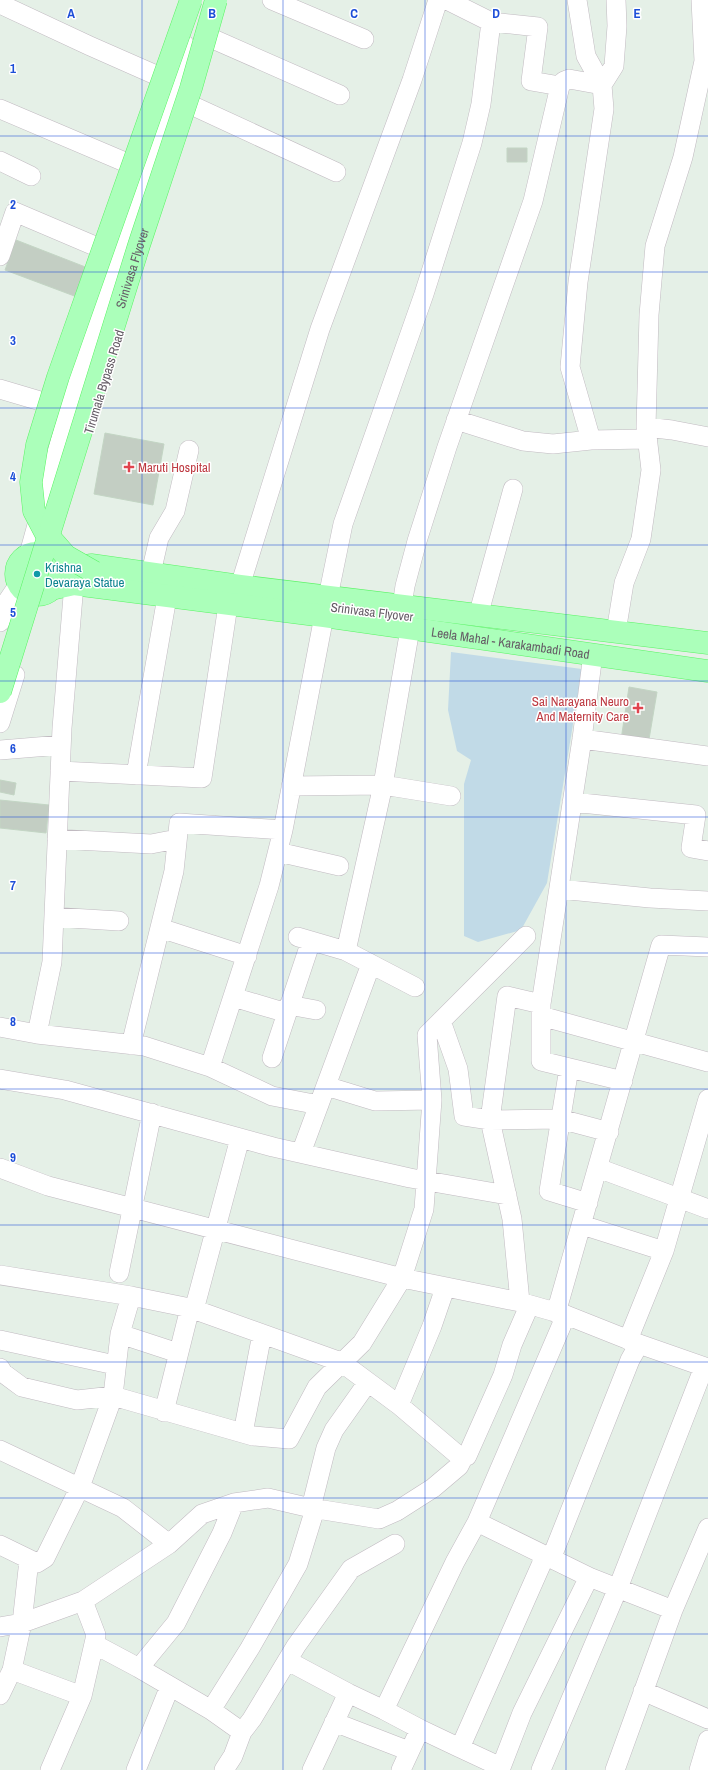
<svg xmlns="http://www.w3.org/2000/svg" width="708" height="1770" font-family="'Archivo Narrow',sans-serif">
  <rect width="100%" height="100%" fill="#e5f0e7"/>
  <path fill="#c1dae7" d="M451,652L582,669L547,883L521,930L478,942L464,936V784L471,760L457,751L448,710Z"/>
  <path fill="#c3cec3" stroke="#c3d5c4" d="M507,148H527V162H507Z
    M16,240L88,268L77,297L5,270Z
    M105,433L164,444L153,505L94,494Z
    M629,687L657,692L646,757L619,753Z
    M0,780L16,783L14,795L0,792Z
    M0,800L49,805L46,833L0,828Z"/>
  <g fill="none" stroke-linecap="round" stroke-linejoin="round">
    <g stroke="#c1bac1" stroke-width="20">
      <path id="minor" d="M272,0L364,39
        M447,0L491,22L538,27L531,81L560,86
        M577,0L586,56L602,85
        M0,4L90,46L174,83
        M213,39L340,95
        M191,105L336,172
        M0,109L146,171
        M0,161L31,176
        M0,256L15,212L116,255
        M0,389L64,408
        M456,420L523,441L553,444L591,440L647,439
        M646,427L672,430L708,437
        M591,440L570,367L578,282L604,109L602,85L614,66L617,26L616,0
        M29,554L69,409L185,45
        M151,573L159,538L175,511L189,450
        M240,586L320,329L412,80L438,0
        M328,597L343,524L424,294L472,143L481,104L491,22
        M402,606L405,586L417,541L447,447L533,201L560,86L564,81L569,79L602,85
        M478,616L513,489
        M0,622L7,602L19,584
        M616,632L624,583L641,539L651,470L646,427L649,315L655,246L683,157L704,61L701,0
        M593,654L582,739L541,1004V1016L708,1062
        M0,723L15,675
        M582,739L708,756
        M0,750L61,745
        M60,771L202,778L228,605
        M136,775L167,597
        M291,786L383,785L451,796
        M572,802L696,815L691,848L708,851
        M57,839L151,844L177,839
        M278,852L339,866
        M559,889L650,898L708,901
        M54,917L119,921
        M160,928L247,956
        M298,937L346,951L415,987
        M346,951L383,785L410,629
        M233,997L287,1013
        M289,1005L316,1010
        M541,1016V1061L623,1081
        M441,1021L458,1069L464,1116L490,1120L560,1119L609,1132
        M0,1027L37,1034L144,1046L210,1067L272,1096L319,1105
        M37,1034L52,962L62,728L74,584
        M131,1045L174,871L179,823L283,830
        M272,1058L311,941
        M210,1067L269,886L283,830L324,616
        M569,1068L549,1191L588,1203
        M0,1079L65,1090L273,1147L410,1178L507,1195
        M326,1086L375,1101L432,1100
        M301,1153L371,964
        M0,1168L48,1186L402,1278L520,1302L566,1315L639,1344L708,1368
        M598,1168L708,1209
        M582,1225L664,1251L628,1340
        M664,1251L708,1099
        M119,1273L152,1113
        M0,1275L131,1296L190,1308L341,1362L399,1405L459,1456H467L503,1375L512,1345L529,1306
        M520,1302L512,1219L490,1120L507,996L541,1004
        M194,1310L240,1138
        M556,1313L661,945L708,947
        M120,1334L178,1353
        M0,1340L115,1365
        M0,1368L3,1373L22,1387L77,1400L113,1396L253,1436L289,1439L317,1387L362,1343L402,1278L424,1209L432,1100L427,1035L526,936
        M399,1405L432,1326L445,1288
        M164,1412L190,1308
        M243,1433L262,1334
        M0,1450L123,1508L169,1544
        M234,1503L222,1533L176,1623L139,1668L211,1710L242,1732
        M311,1508L326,1448L334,1430L368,1382
        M477,1522L589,1577L673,1610L708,1528
        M0,1545L37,1563L45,1558L80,1487L113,1396L120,1334L131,1296
        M551,1559L630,1360L639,1344
        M0,1627L22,1623L29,1560
        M94,1644L139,1668
        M288,1661L348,1693L312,1770
        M12,1670L82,1696L96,1635L83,1601L169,1544L202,1514L234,1503L268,1498L311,1508L379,1519L397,1511L433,1488L459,1466L463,1458
        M643,1691L708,1719
        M348,1693L384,1710L455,1562L477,1522L566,1315
        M0,1695L12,1670L22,1623L83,1601
        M211,1710L250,1648L298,1564L315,1509
        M384,1710L420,1729L401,1770
        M334,1722L409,1751
        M420,1729L460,1748L545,1556
        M460,1748L501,1767
        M50,1770L82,1696
        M136,1770L170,1686
        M224,1770L233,1756L242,1732L252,1719L296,1646L351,1569L395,1544
        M500,1770L522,1713L589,1577
        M541,1770L618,1588L704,1367
        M615,1770L673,1610
        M699,1770L708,1740"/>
    </g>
    <g stroke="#59f464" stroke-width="23">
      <g id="major">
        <circle cx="37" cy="574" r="21"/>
        <path d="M74,569L91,565L240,586L708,643"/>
        <path id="s1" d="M51,589L74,584L324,616L708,671"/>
      </g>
    </g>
    <use href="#minor" stroke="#fff" stroke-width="19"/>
    <use href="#major" stroke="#abffba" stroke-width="22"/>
    <g stroke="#59f464" stroke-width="23" stroke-linecap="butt">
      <g id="major-bridge">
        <path d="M94,572L66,556L45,532L34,511L31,482L37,445L58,377L191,0"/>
        <path id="s2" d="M0,692L139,245L191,88L216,0"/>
      </g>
    </g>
    <use href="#major-bridge" stroke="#abffba" stroke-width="22"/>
  </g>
  <path fill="none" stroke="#1d4ed8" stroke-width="1" stroke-opacity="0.55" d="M142,0V1770M283,0V1770M425,0V1770M566,0V1770M0,136H708M0,272H708M0,408H708M0,545H708M0,681H708M0,817H708M0,953H708M0,1089H708M0,1225H708M0,1362H708M0,1498H708M0,1634H708"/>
  <g fill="#e0444e" stroke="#fff" stroke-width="1.5">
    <path d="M127 461h4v4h4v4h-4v4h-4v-4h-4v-4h4z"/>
    <path d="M636 702h4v4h4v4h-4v4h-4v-4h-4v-4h4z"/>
  </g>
  <circle fill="#0f9aa8" stroke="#fff" stroke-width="1.5" cx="37" cy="574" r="4"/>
  <g text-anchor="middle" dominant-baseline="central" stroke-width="3" stroke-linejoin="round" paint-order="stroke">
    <g font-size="13" fill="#655d66" stroke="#fff">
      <text stroke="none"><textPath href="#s2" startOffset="444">Srinivasa Flyover</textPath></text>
      <text transform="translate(104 382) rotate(-73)">Tirumala Bypass Road</text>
      <text transform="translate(372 612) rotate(7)">Srinivasa Flyover</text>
      <text stroke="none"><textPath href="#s1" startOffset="464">Leela Mahal - Karakambadi Road</textPath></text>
    </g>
    <g font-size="13" fill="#be3a42" stroke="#fff" text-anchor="start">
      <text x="138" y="467">Maruti Hospital</text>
      <text x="629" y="701" text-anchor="end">Sai Narayana Neuro<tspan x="629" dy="15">And Maternity Care</tspan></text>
    </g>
    <g font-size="13" fill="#0d838f" stroke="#fff" text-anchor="start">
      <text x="45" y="567">Krishna<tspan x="45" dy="15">Devaraya Statue</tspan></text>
    </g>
  </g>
  <g font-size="13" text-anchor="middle" font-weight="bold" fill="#1d4ed8" stroke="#fff" stroke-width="3" stroke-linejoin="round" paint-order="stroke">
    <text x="71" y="18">A</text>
    <text x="212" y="18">B</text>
    <text x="354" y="18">C</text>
    <text x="496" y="18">D</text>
    <text x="637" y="18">E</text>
    <text x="13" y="73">1</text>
    <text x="13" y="209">2</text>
    <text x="13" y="345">3</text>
    <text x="13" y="481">4</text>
    <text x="13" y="617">5</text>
    <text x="13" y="753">6</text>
    <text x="13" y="890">7</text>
    <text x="13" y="1026">8</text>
    <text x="13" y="1162">9</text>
  </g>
</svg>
